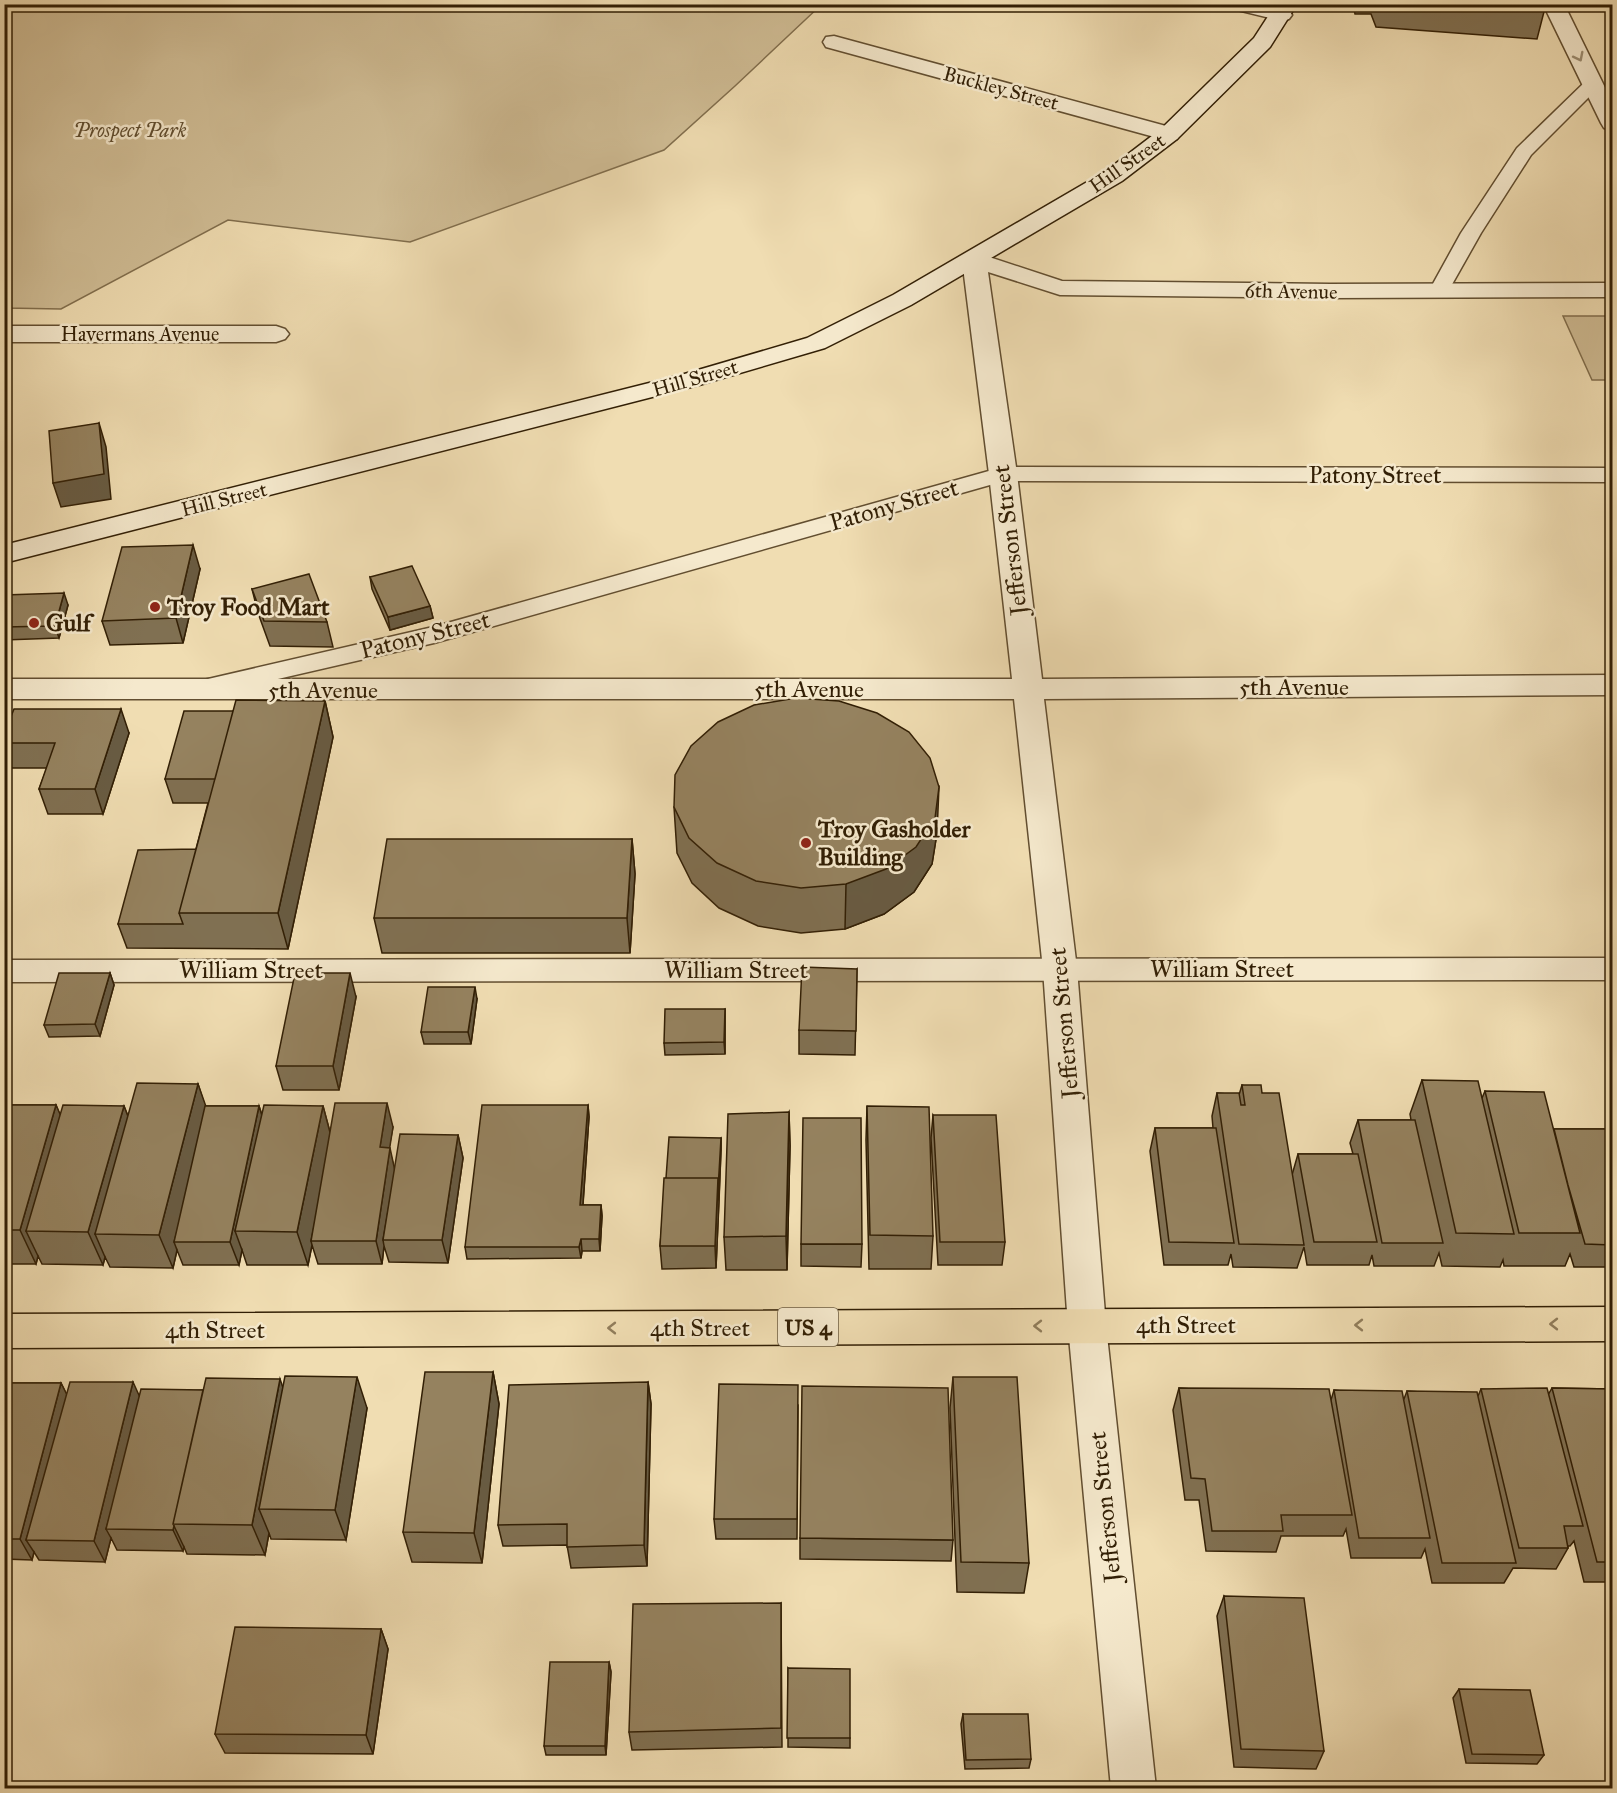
<svg xmlns="http://www.w3.org/2000/svg" width="1617" height="1793" font-family="'IM FELL Great Primer',serif">
  <rect width="100%" height="100%" fill="#f0ddb2"/>
  <filter id="stains"><feTurbulence type="fractalNoise" baseFrequency=".00333" numOctaves="4"/><feColorMatrix values="0 0 0 0 .2 0 0 0 0 .09 0 0 0 0 .02 0 0 0 .5 -.17"/></filter>
  <radialGradient id="worn" r=".72"><stop offset=".6" stop-color="#630" stop-opacity="0"/><stop offset="1" stop-color="#630" stop-opacity=".3"/></radialGradient>
  <path fill="#d0bd95" stroke="#816e4d" stroke-width="1.5" d="M5,4H821V5L735,86L664,150L410,242L228,220L61,309L5,308Z
    M1563,316H1612V380H1592Z"/>
  <g fill="none" stroke-linecap="round" stroke-linejoin="round">
    <g stroke="#624e30" stroke-width="3">
      <path id="lane" d="M1593,79L1599,80L1602,84L1531,155L1481,233L1446,295H1432L1429,291L1461,233L1517,148L1587,80Z
        M1003,467L1612,468V482L1004,481L434,643L208,695L199,693L196,687L199,681L208,679L433,627Z
        M1612,958V980L4,982V960Z"/>
    </g>
    <g stroke="#624e30" stroke-width="3">
      <path id="street" d="M1226,4H1264L1289,11L1292,15L1289,19L1282,21L1229,8Z
        M1543,4H1564L1612,102V130L1604,128L1601,123Z
        M834,36L1177,129L1180,134L1177,139L1169,141L826,47L823,42L826,37Z
        M974,252L1062,281L1330,284L1612,283V297L1330,298L1060,295L988,272L1017,474L1042,679L1612,675V695L1044,699L1077,969L1106,1326L1156,1788H1111L1068,1326L1043,969L1014,699H4V679H1012L989,474L962,259L965,254Z
        M4,326H276L285,329L289,334L285,339L276,342H4Z"/>
    </g>
    <g stroke="#321f05" stroke-width="3">
      <path id="secondary" d="M1276,4H1297L1270,47L1177,139L1122,181L911,305L825,348L699,385L4,563V545L681,375L807,338L893,295L1106,171L1161,129L1254,38Z"/>
    </g>
    <g stroke="#321f05" stroke-width="3">
      <path id="primary" d="M1612,1307V1341L4,1348V1314Z"/>
    </g>
    <use href="#lane" fill="#f5e9cd" fill-rule="evenodd"/>
    <use href="#street" fill="#f5e9cd" fill-rule="evenodd"/>
    <use href="#secondary" fill="#f5e9cd" fill-rule="evenodd"/>
    <use href="#primary" fill="#f0ddb2" fill-rule="evenodd"/>
  </g>
  <path fill="#807052" stroke="#321f05" stroke-width="1.5" d="M1353,4H1546L1537,39L1376,27L1371,14H1355Z
    M200,569L183,643L110,645L102,621Z
    M370,577L430,606L433,618L390,630L372,589Z
    M252,589L327,622L333,647L270,646L258,613Z
    M4,595L68,605L59,638L4,640Z
    M325,701L333,737L288,949L127,948L118,924L196,849L208,803H173L165,779L233,711Z
    M129,733L103,814H48L39,789L47,768H11L4,752V734Z
    M674,807L937,833L932,864L914,892L884,914L845,929L801,933L758,926L719,908L692,883L677,853Z
    M632,839L635,874L630,953H382L374,918Z
    M857,969L855,1055L799,1054V1030Z
    M110,973L114,985L100,1036L49,1037L44,1025Z
    M356,997L339,1090H283L276,1066Z
    M477,999L471,1044H424L421,1032Z
    M725,1009V1054L665,1055L664,1043Z
    M1422,1080L1482,1098L1485,1091L1554,1129H1612V1267H1574L1570,1254L1565,1266H1504L1503,1260L1500,1267L1442,1266L1439,1253L1434,1266H1374L1372,1255L1369,1265H1307L1304,1247L1297,1268L1233,1267L1231,1254L1228,1265H1164L1150,1151L1155,1128H1213L1212,1116L1217,1093L1239,1095L1242,1085L1262,1093L1292,1175L1298,1154H1353L1350,1143L1358,1120H1411L1410,1114Z
    M198,1084L205,1106H259L262,1115L323,1106L330,1132L393,1127L389,1148L394,1167L458,1135L463,1158L448,1263L389,1262L384,1246L382,1264H318L312,1245L308,1265H247L242,1250L239,1265H183L177,1250L173,1268L110,1267L105,1257L103,1265L42,1264L38,1256L36,1264H4V1105H56L60,1115L124,1106L128,1116Z
    M588,1105L589,1117L583,1205H601L602,1216L600,1251H582L581,1258L467,1259L465,1247Z
    M867,1106L933,1236L931,1269H869L866,1140Z
    M789,1112L790,1146L787,1270H726L724,1237Z
    M933,1115L1005,1242L1002,1265H938L931,1138Z
    M721,1138V1150L716,1268L662,1269L660,1246L666,1178Z
    M801,1244H862L861,1267L801,1266Z
    M493,1372L499,1404L482,1563L412,1562L403,1532Z
    M953,1377L1029,1563L1024,1593L957,1592L950,1408Z
    M648,1382L651,1404L647,1566L571,1568L567,1545L503,1546L498,1525Z
    M4,1383H61L67,1395H140L203,1390L283,1387L367,1408L346,1540L271,1539L269,1533L265,1555L187,1554L184,1547L183,1551L117,1550L111,1538L105,1562L39,1560L34,1552L32,1560L4,1559Z
    M1179,1388L1331,1400L1334,1390L1404,1399L1407,1391L1478,1396L1481,1389L1548,1395L1552,1388L1612,1389V1582H1584L1574,1541L1570,1546H1568V1548L1556,1569L1513,1568L1504,1583H1432L1425,1549L1421,1558H1351L1346,1529L1343,1536H1281L1276,1552L1206,1551L1199,1500H1185L1173,1410Z
    M798,1406L797,1539H716L714,1519Z
    M800,1538L953,1540L951,1561L800,1559Z
    M1224,1596L1324,1751L1316,1769L1234,1767L1217,1616Z
    M781,1603L782,1747L632,1750L629,1732Z
    M381,1629L388,1649L373,1754L225,1753L215,1734Z
    M609,1662L611,1672L606,1755H546L544,1746Z
    M788,1668L850,1738V1748L788,1747Z
    M1459,1689L1544,1755L1537,1764L1466,1763L1453,1698Z
    M963,1714L1031,1759L1029,1768L965,1769L961,1724Z"/>
  <path fill="#685b42" stroke="#321f05" stroke-width="1.5" d="M99,423L106,447L111,499L61,507L53,483Z
    M193,545L200,569L183,643L176,618Z
    M64,593L68,605L59,638L55,626Z
    M430,606L433,618L390,630L388,617Z
    M325,701L333,737L288,949L278,913Z
    M121,709L129,733L103,814L95,789Z
    M939,787L937,833L932,864L914,892L884,914L845,929L846,884Z
    M632,839L635,874L630,953L627,918Z
    M110,973L114,985L100,1036L95,1024Z
    M350,973L356,997L339,1090L333,1066Z
    M475,987L477,999L471,1044L468,1032Z
    M725,1009V1054L724,1042Z
    M198,1084L210,1118L174,1242L177,1250L173,1268L159,1235Z
    M387,1103L393,1127L386,1171L380,1147Z
    M56,1105L71,1139L26,1231L38,1256L36,1264L20,1230Z
    M588,1105L589,1117L582,1217L580,1205Z
    M124,1106L137,1140L95,1234L105,1257L103,1265L88,1232Z
    M259,1106L266,1129L235,1231L242,1250L239,1265L230,1242Z
    M323,1106L332,1140L311,1241L312,1245L308,1265L297,1232Z
    M789,1112L790,1146L787,1270L786,1236Z
    M458,1135L463,1158L448,1263L442,1240Z
    M721,1138V1150L719,1202L718,1190Z
    M390,1148L395,1171L383,1240L384,1246L382,1264L376,1241Z
    M718,1178L719,1202L716,1268L715,1246Z
    M601,1205L602,1216L600,1251L599,1239Z
    M581,1239L582,1251L581,1258L579,1247Z
    M493,1372L499,1404L482,1563L474,1533Z
    M357,1377L367,1408L346,1540L335,1510Z
    M280,1379L291,1411L259,1509L269,1533L265,1555L252,1525Z
    M133,1382L143,1404L106,1529L111,1538L105,1562L94,1541Z
    M648,1382L651,1404L647,1566L644,1545Z
    M61,1383L72,1405L26,1540L34,1552L32,1560L20,1539Z
    M174,1526L184,1547L183,1551L173,1530Z
    M381,1629L388,1649L373,1754L366,1735Z
    M609,1662L611,1672L606,1755L605,1746Z"/>
  <path fill="#95825f" stroke="#321f05" stroke-width="1.5" d="M99,423L104,474L53,483L49,431Z
    M193,545L176,618L102,621L122,547Z
    M412,566L430,606L388,617L370,577Z
    M309,574L327,622L264,621L252,589Z
    M64,593L55,626L4,627V595Z
    M796,698L839,701L877,713L909,732L930,758L939,787L935,818L916,847L886,869L846,884L801,888L756,881L717,863L689,838L674,807L675,775L691,746L718,722L754,705Z
    M236,700L325,701L278,913H179Z
    M14,709H121L95,789H39L55,743H4V734Z
    M184,711H233L215,779H165Z
    M387,839H632L627,918H374Z
    M196,849L179,913L183,924H118L138,850Z
    M802,967L857,969L856,1031L799,1030Z
    M59,973H110L95,1024L44,1025Z
    M295,973H350L333,1066H276Z
    M428,987H475L468,1032H421Z
    M665,1009H725L724,1042L664,1043Z
    M1422,1080L1478,1081L1514,1234L1456,1233Z
    M137,1083L198,1084L159,1235L95,1234Z
    M1242,1085H1261L1262,1093H1279L1304,1245L1239,1244L1217,1093H1239L1241,1105H1245Z
    M1485,1091L1544,1092L1580,1233H1519Z
    M335,1103H387L380,1147L390,1148L376,1241H311Z
    M4,1105H56L20,1230H4Z
    M63,1105L124,1106L88,1232L26,1231Z
    M264,1105L323,1106L297,1232L235,1231Z
    M482,1105H588L580,1205H601L599,1239H581L579,1247H465Z
    M205,1106H259L230,1242H174Z
    M867,1106L929,1107L933,1236L870,1235Z
    M789,1112L786,1236L724,1237L728,1114Z
    M933,1115H996L1005,1242H940Z
    M803,1118H861L862,1244H801Z
    M1358,1120H1415L1443,1243H1382Z
    M1155,1128H1216L1234,1243L1169,1242Z
    M1554,1129H1612V1245L1585,1244L1568,1185Z
    M400,1134L458,1135L442,1240H383Z
    M669,1137L721,1138L718,1190V1178H666Z
    M1298,1154H1358L1377,1242H1314Z
    M664,1178H718L715,1246H660Z
    M425,1372H493L474,1533L403,1532Z
    M285,1376L357,1377L335,1510L259,1509Z
    M953,1377H1017L1029,1563L961,1562Z
    M206,1378L280,1379L252,1525L173,1524Z
    M70,1382H133L94,1541L26,1540Z
    M648,1382L644,1545L567,1547V1524L498,1525L509,1385Z
    M4,1383H61L20,1539H4Z
    M719,1384L798,1385L797,1519H714Z
    M802,1386L948,1388L953,1540L800,1538Z
    M1179,1388L1329,1389L1352,1515H1281L1283,1531H1212L1205,1479L1191,1478Z
    M1547,1388L1583,1526H1564L1568,1548H1519L1481,1389Z
    M1552,1388L1612,1389V1562H1597Z
    M141,1389L203,1390L173,1524L174,1526L173,1530L106,1529Z
    M1334,1390L1402,1391L1430,1538H1359Z
    M1407,1391L1477,1392L1516,1563H1442Z
    M1224,1596L1304,1598L1324,1751L1241,1749Z
    M781,1603V1728L629,1732L633,1604Z
    M235,1627L381,1629L366,1735L215,1734Z
    M550,1662H609L605,1746H544Z
    M788,1668L850,1669V1738H787Z
    M1459,1689L1530,1690L1544,1755L1472,1754Z
    M963,1714H1028L1031,1759L966,1760Z"/>
  <defs><path id="oneway-chevron" d="M-2-3.5L2.5 0L-2 3.5" fill="none" stroke-width="1.6" stroke-linecap="round" stroke-linejoin="round" transform="scale(1.5)"/></defs>
  <use stroke="#9d8e73" href="#oneway-chevron" transform="translate(1579 57) rotate(63)"/>
  <g stroke="#917e5c">
    <use href="#oneway-chevron" transform="translate(1554 1324) rotate(180)"/>
    <use href="#oneway-chevron" transform="translate(1359 1325) rotate(180)"/>
    <use href="#oneway-chevron" transform="translate(1038 1326) rotate(180)"/>
    <use href="#oneway-chevron" transform="translate(612 1328) rotate(180)"/>
  </g>
  <g fill="#8f2418" stroke="#f5e9cd" stroke-width="2">
    <circle cx="155" cy="607" r="6"/>
    <circle cx="34" cy="623" r="6"/>
    <circle cx="806" cy="843" r="6"/>
  </g>
  <g text-anchor="middle" dominant-baseline="central" stroke-width="5" stroke-linejoin="round" paint-order="stroke">
    <g font-size="20" fill="#321f05" stroke="#f5e9cd">
      <text transform="translate(1001 88) rotate(15)">Buckley Street</text>
      <text transform="translate(1127 163) rotate(-35)">Hill Street</text>
      <text transform="translate(1291 291) rotate(1)">6th Avenue</text>
      <text x="140" y="334">Havermans Avenue</text>
      <text transform="translate(695 378) rotate(-16)">Hill Street</text>
      <text transform="translate(224 499) rotate(-14)">Hill Street</text>
    </g>
    <g font-size="20" font-style="italic" fill="#614e30" stroke="#f5e9cd">
      <text x="130" y="130">Prospect Park</text>
    </g>
    <rect fill="#f5e9cd" stroke="#6c5c41" stroke-width="1.5" x="778" y="1308" width="60" height="38" rx="4.5"/>
    <g font-size="22" font-weight="bold" fill="#321f05">
      <text x="808" y="1327">US 4</text>
    </g>
    <g font-size="24" fill="#321f05" stroke="#f5e9cd">
      <text x="1375" y="475">Patony Street</text>
      <text transform="translate(894 505) rotate(-16)">Patony Street</text>
      <text transform="translate(1010 540) rotate(-97)">Jefferson Street</text>
      <text transform="translate(425 635) rotate(-14)">Patony Street</text>
      <text x="1294" y="687">5th Avenue</text>
      <text x="809" y="689">5th Avenue</text>
      <text x="323" y="690">5th Avenue</text>
      <text x="1222" y="969">William Street</text>
      <text x="251" y="970">William Street</text>
      <text x="736" y="970">William Street</text>
      <text transform="translate(1064 1023) rotate(-95)">Jefferson Street</text>
      <text x="1186" y="1325">4th Street</text>
      <text x="700" y="1328">4th Street</text>
      <text x="215" y="1330">4th Street</text>
      <text transform="translate(1105 1507) rotate(-96)">Jefferson Street</text>
    </g>
    <g font-size="24" font-weight="bold" fill="#321f05" stroke="#f5e9cd" text-anchor="start">
      <text x="167" y="607">Troy Food Mart</text>
      <text x="46" y="623">Gulf</text>
      <text x="818" y="829">Troy Gasholder<tspan x="818" dy="28">Building</tspan></text>
    </g>
  </g>
  <rect width="1617" height="1793" fill="none" stroke="#f0ddb2" stroke-width="24"/>
  <rect x="6" y="6" width="1605" height="1781" fill="none" stroke="#321f05" stroke-width="3"/>
  <rect x="12" y="12" width="1593" height="1769" fill="none" stroke="#321f05" stroke-width="1.5"/>
  <rect width="100%" height="100%" filter="url(#stains)"/>
  <rect width="100%" height="100%" fill="url(#worn)"/>
</svg>
